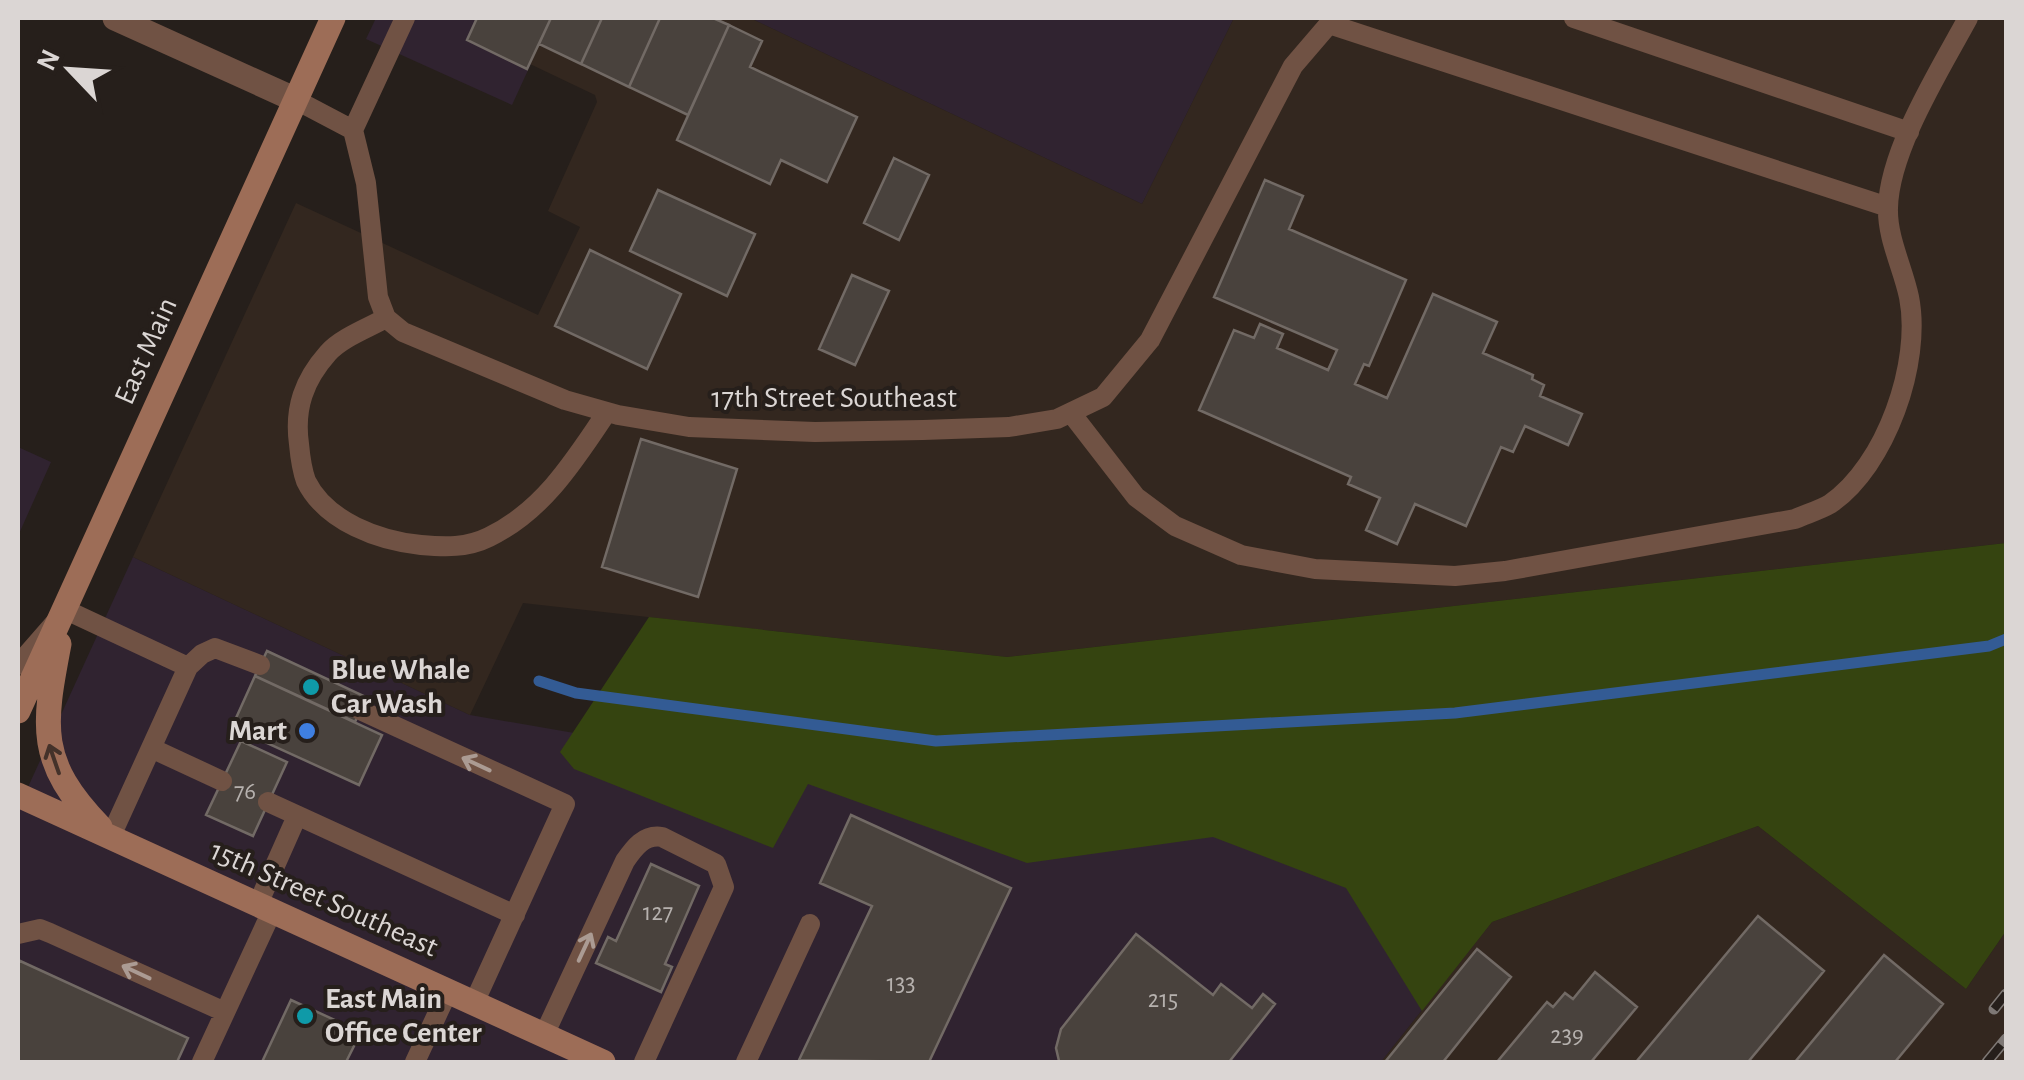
<svg xmlns="http://www.w3.org/2000/svg" width="2024" height="1080" font-family="'Alegreya Sans',sans-serif">
  <rect width="100%" height="100%" fill="#261f1b"/>
  <path fill="#302330" d="M376,18H552L512,105L366,39Z
    M750,18H1234L1142,204Z
    M18,447L51,462L18,536Z
    M133,557L470,715L891,788L1472,778L1492,922L1381,1062H18V809Z"/>
  <path fill="#33271f" d="M551,18H750L1142,204L1234,18H2006V543L1007,657L523,603L470,715L133,557L296,203L538,315L580,227L548,211L597,102L595,95L530,64Z
    M1758,826L1966,989L2006,931V1062H1381L1492,922Z"/>
  <path fill="#354410" d="M2006,543V931L1966,989L1758,826L1492,922L1422,1011L1346,888L1213,837L1027,863L808,784L773,848L574,769L560,752L649,617L1007,657Z"/>
  <g fill="none" stroke-linecap="round" stroke-linejoin="round">
    <path stroke="#335b94" stroke-width="11" d="M539,681L576,693L936,741L1455,713L1989,646L2006,639"/>
  </g>
  <path fill="#49423d" stroke="#726a65" stroke-width="2.5" d="M477,18H551L527,69L467,40Z
    M551,18H602L581,64L539,44Z
    M602,18H660L629,87L581,64Z
    M660,18H713L729,25L688,115L629,87Z
    M729,25L762,41L750,67L857,117L827,182L781,160L770,184L677,140Z
    M894,158L929,175L899,240L864,223Z
    M1265,180L1303,196L1289,229L1406,280L1369,366L1364,364L1355,384L1387,398L1433,294L1497,322L1483,353L1533,375L1532,379L1544,385L1540,396L1582,414L1568,445L1525,426L1513,452L1501,447L1466,526L1415,504L1397,544L1366,530L1380,498L1348,484L1351,477L1199,410L1234,330L1254,338L1260,324L1283,334L1277,348L1328,370L1337,350L1214,297Z
    M658,190L755,234L727,296L630,251Z
    M590,250L681,294L647,369L555,326Z
    M852,275L889,291L855,365L819,349Z
    M641,439L737,469L698,597L602,567Z
    M267,651L366,697L355,722L255,676Z
    M255,676L382,735L359,785L232,727Z
    M241,741L287,762L253,836L206,815Z
    M851,815L1011,888L929,1062L799,1060L872,906L820,883Z
    M651,864L699,886L665,964L672,967L661,992L596,963L608,937L616,941Z
    M1758,916L1824,971L1748,1062H1636Z
    M1136,934L1213,995L1221,984L1252,1008L1263,994L1275,1004L1229,1062L1059,1061L1056,1048L1061,1029Z
    M1477,949L1511,977L1443,1062H1385Z
    M1884,955L1943,1004L1895,1062H1795Z
    M18,960L188,1038L177,1062H23L18,1060Z
    M1595,972L1637,1007L1591,1062H1497L1547,1002L1553,1007L1565,993L1573,999Z
    M291,1000L361,1032L346,1062H262Z"/>
  <g fill="none" stroke-linecap="round" stroke-linejoin="round">
    <path stroke="#705244" stroke-width="20" d="M1574,18L1909,132
      M1329,24L1888,207
      M296,100L353,130L366,183L378,297L386,318L403,332L565,400L618,415L689,427L815,432L923,430L1009,427L1057,419L1103,397L1150,340L1293,66L1329,24L1340,18
      M353,130L405,18
      M386,318C368,328 341,338 328,353C304,380 294,408 299,444C300,455 302,470 306,481C326,522 380,541 421,545C445,547 467,548 489,537C543,511 575,460 607,412
      M1071,413L1136,497L1175,526L1241,555L1315,569L1455,576L1505,571L1795,519C1806,514 1820,510 1830,504C1886,466 1922,362 1909,297C1903,268 1887,238 1888,208C1889,150 1941,68 1968,18
      M18,665L66,610L188,667L110,838
      M188,667L202,654L215,648L260,665
      M360,710L565,804L474,1003
      M151,748L222,781
      M268,802L515,915
      M258,904L297,816
      M18,934L40,929L50,933L225,1012
      M544,1035L625,861C634,848 644,834 662,837L716,864L724,887L644,1062
      M202,1062L272,911
      M415,1062L448,991
      M746,1062L810,924"/>
    <path stroke="#705244" stroke-width="25" d="M115,18L296,100"/>
    <path stroke="#9d6d57" stroke-width="25" d="M59,644C43,727 37,762 100,827
      M18,711L333,18
      M18,795L603,1062"/>
    <g stroke="#7e7875" stroke-width="11">
      <path id="rail" d="M1994,1009L2006,994
        M1987,1062L2006,1039"/>
    </g>
    <use href="#rail" stroke="#261f1b" stroke-width="8" stroke-dasharray="22" stroke-linecap="butt"/>
  </g>
  <defs><path id="oneway-shaft" d="M-6 0H5M1.5-3L5.5 0L1.5 3" fill="none" stroke-width="1.6" stroke-linecap="round" stroke-linejoin="round" transform="scale(2.5)"/></defs>
  <use stroke="#44322a" href="#oneway-shaft" transform="translate(54 759) rotate(-109)"/>
  <g stroke="#ab9b93">
    <use href="#oneway-shaft" transform="translate(476 764) rotate(-155)"/>
    <use href="#oneway-shaft" transform="translate(585 947) rotate(-65)"/>
    <use href="#oneway-shaft" transform="translate(136 972) rotate(-155)"/>
  </g>
  <g fill="#0f9aa8" stroke="#261f1b" stroke-width="4">
    <circle cx="311" cy="687" r="10"/>
    <circle cx="305" cy="1016" r="10"/>
  </g>
  <circle fill="#3f7fe0" stroke="#261f1b" stroke-width="4" cx="307" cy="731" r="10"/>
  <g text-anchor="middle" dominant-baseline="central" stroke-width="8" stroke-linejoin="round" paint-order="stroke">
    <g font-size="25" fill="#b6b1ae">
      <text x="245" y="791">76</text>
      <text x="658" y="912">127</text>
      <text x="901" y="983">133</text>
      <text x="1163" y="999">215</text>
      <text x="1567" y="1035">239</text>
    </g>
    <g font-size="30" fill="#dbd6d4" stroke="#261f1b">
      <text transform="translate(146 351) rotate(-66)">East Main</text>
      <text x="834" y="398">17th Street Southeast</text>
      <text transform="translate(324 899) rotate(24)">15th Street Southeast</text>
    </g>
    <g font-size="30" font-weight="bold" fill="#dbd6d4" stroke="#261f1b" text-anchor="start">
      <text x="331" y="670">Blue Whale<tspan x="331" dy="34">Car Wash</tspan></text>
      <text x="287" y="731" text-anchor="end">Mart</text>
      <text x="325" y="999">East Main<tspan x="325" dy="34">Office Center</tspan></text>
    </g>
  </g>
  <rect width="2024" height="1080" fill="none" stroke="#dbd6d4" stroke-width="40"/>
  <g transform="translate(70 70) rotate(295)" stroke="#261f1b" stroke-width="8" paint-order="stroke">
  <path d="M0-8L18 38L0 25L-18 38Z" fill="#dbd6d4"/>
  <text y="-15" font-size="28" font-weight="bold" text-anchor="middle" fill="#dbd6d4">N</text>
  </g>
</svg>
